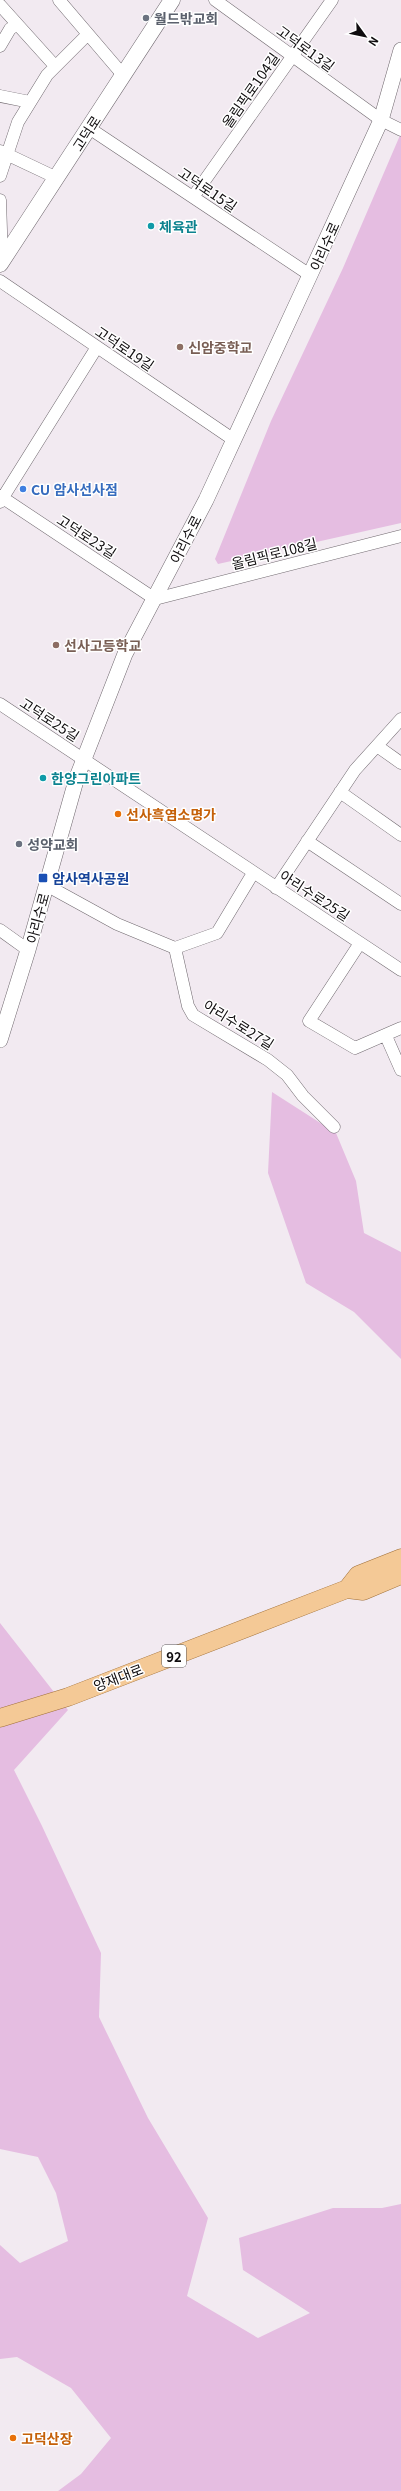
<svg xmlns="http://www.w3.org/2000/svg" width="401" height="2491" font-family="Georgia,'Noto Sans KR',serif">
  <rect width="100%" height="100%" fill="#f2eaf1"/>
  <path fill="#e5bde1" d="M401,133V523L218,564L215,559L271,421L343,268Z
    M272,1092L336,1133L356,1181L364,1233L401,1252V1359L354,1312L306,1283L268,1173Z
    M0,1623L68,1710L14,1770L42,1826L101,1953L99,2017L148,2118L208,2218L187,2296L258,2338L310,2313L243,2270L239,2238L333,2208H382L401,2204V2491H58L81,2474L111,2438L71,2388L17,2357L0,2359V2245L20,2263L68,2241L56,2193L38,2157L0,2149Z"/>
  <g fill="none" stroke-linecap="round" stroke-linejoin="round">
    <g stroke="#70696f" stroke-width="13">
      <path id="minor" d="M59,0L123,75
        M215,0L381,120L401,130
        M0,5L55,66
        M0,46L10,29L17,24
        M0,96L30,102
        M89,128L310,275
        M0,151L57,178
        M0,176L18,122L47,75L88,34
        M193,197L332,0
        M0,200L2,261
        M0,281L234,440
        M0,496L155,599L401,536
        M0,502L97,347
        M0,704L401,970
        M377,746L401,763
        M340,792L401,835
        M307,841L401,904
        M46,885L117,924L175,948L188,1006L193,1015L268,1060L287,1075L303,1096L334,1127
        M276,888L355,770L401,719
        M0,930L28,950
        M360,943L309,1021L355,1048L401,1028
        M175,948L217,933L253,873
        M386,1036L401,1070"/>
    </g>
    <g stroke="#70696f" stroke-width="16">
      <path id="tertiary" d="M0,1040L28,950L77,777L125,654L206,500L310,275L381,120L401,50"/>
    </g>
    <g stroke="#70696f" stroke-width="17">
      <path id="secondary" d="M0,264L172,0"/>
    </g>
    <g stroke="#a07039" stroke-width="19">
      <path id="primary" d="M347,1589L358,1575L401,1558
        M0,1718L68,1697L347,1589L363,1591L401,1575"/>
    </g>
    <use href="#minor" stroke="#fff" stroke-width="12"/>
    <use href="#tertiary" stroke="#fff" stroke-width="15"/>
    <use href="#secondary" stroke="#fff" stroke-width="16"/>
    <use href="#primary" stroke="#f4c996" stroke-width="18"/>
  </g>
  <g fill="#6b7280" stroke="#fff" stroke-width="1.5">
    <circle cx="146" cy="18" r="4"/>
    <circle cx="19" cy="844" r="4"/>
  </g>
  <g fill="#0f9aa8" stroke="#fff" stroke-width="1.5">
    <circle cx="151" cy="226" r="4"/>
    <circle cx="43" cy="778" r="4"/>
  </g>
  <g fill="#8d6e63" stroke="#fff" stroke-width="1.5">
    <circle cx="180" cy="347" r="4"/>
    <circle cx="56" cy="645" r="4"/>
  </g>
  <circle fill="#3f7fe0" stroke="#fff" stroke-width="1.5" cx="23" cy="489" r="4"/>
  <g fill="#e8710a" stroke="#fff" stroke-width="1.5">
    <circle cx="118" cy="814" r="4"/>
    <circle cx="13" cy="2438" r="4"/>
  </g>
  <rect fill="#1a4fb4" stroke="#fff" stroke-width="1.5" x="38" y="873" width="10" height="10" rx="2"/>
  <g text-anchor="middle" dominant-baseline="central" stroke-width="3" stroke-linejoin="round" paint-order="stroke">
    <rect fill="#fff" stroke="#585657" stroke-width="1" x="162" y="1645" width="24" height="22" rx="3"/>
    <g font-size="13" font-weight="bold" fill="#100d0f">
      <text x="174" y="1656">92</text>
    </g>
    <g font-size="14" font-weight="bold" fill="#5b616d" stroke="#fff" text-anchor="start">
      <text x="154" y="18">월드밖교회</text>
      <text x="27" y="844">성약교회</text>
    </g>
    <g font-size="14" fill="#100d0f" stroke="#fff">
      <text transform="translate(306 48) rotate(36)">고덕로13길</text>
      <text transform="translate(250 90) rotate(-55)">올림픽로104길</text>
      <text transform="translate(86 133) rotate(-57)">고덕로</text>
      <text transform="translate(208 189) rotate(34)">고덕로15길</text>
      <text transform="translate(324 246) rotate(-66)">아리수로</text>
      <text transform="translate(125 348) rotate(34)">고덕로19길</text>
      <text transform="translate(87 536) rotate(33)">고덕로23길</text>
      <text transform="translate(185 539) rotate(-63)">아리수로</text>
      <text transform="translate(274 553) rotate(-14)">올림픽로108길</text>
      <text transform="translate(50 719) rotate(33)">고덕로25길</text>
      <text transform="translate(315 895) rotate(33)">아리수로25길</text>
      <text transform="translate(37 918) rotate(-75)">아리수로</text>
      <text transform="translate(239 1024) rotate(32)">아리수로27길</text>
      <text transform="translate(118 1677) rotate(-21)">양재대로</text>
    </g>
    <g font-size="14" font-weight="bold" fill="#0d838f" stroke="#fff" text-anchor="start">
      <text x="159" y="226">체육관</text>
      <text x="51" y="778">한양그린아파트</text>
    </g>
    <g font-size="14" font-weight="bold" fill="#785e54" stroke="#fff" text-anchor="start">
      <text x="188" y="347">신암중학교</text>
      <text x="64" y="645">선사고등학교</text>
    </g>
    <g font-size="14" font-weight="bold" fill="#366cbe" stroke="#fff" text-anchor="start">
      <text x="31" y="489">CU 암사선사점</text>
    </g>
    <g font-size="14" font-weight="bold" fill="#c56008" stroke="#fff" text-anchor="start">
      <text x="126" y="814">선사흑염소명가</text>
      <text x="21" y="2438">고덕산장</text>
    </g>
    <g font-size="14" font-weight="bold" fill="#164399" stroke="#fff" text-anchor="start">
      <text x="52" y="878">암사역사공원</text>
    </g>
  </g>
  <g transform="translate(365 36) rotate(123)" stroke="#ffffff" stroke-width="3" paint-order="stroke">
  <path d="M0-3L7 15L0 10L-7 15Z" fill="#100d0f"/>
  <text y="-6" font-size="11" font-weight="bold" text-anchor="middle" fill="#100d0f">N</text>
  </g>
</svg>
